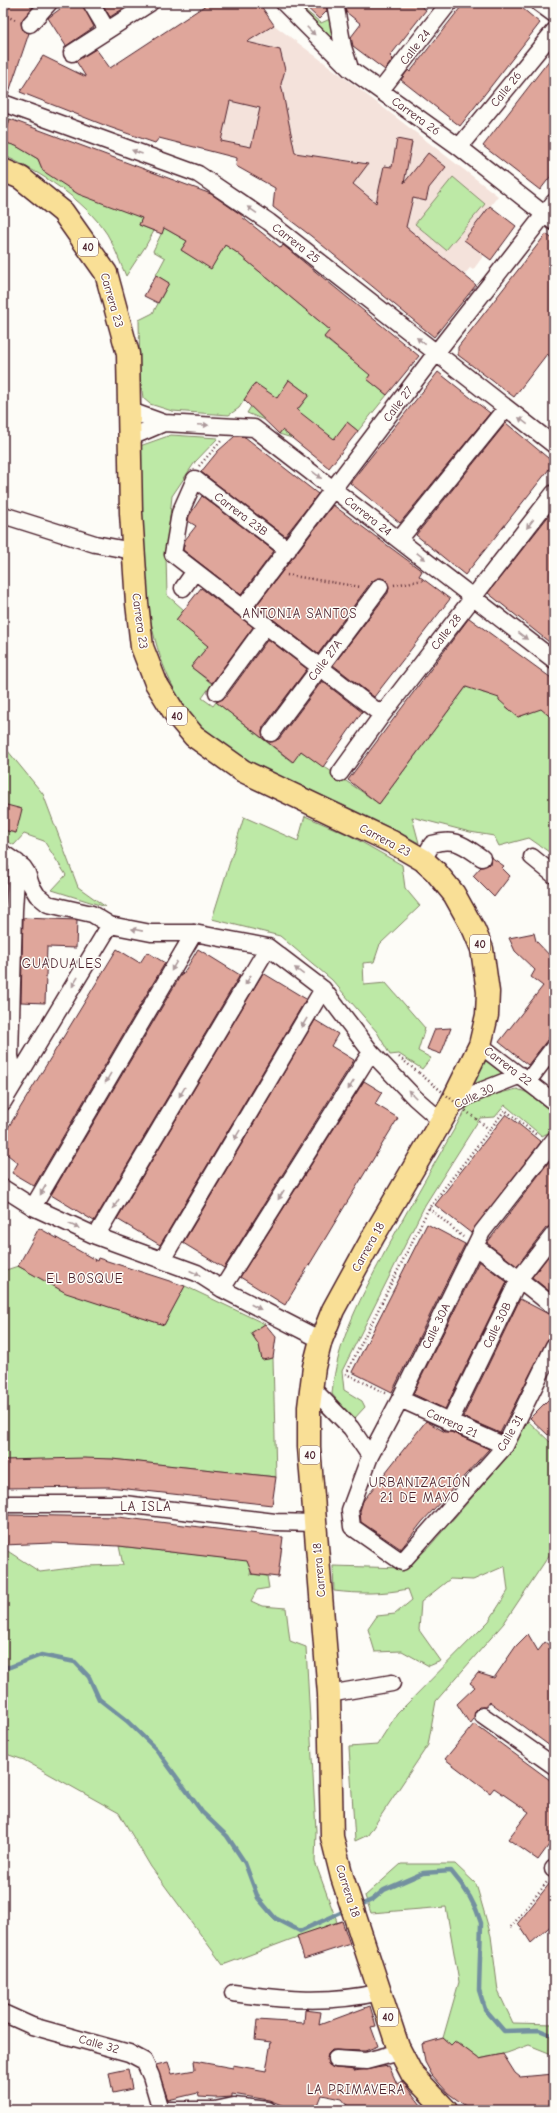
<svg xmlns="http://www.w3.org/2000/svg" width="557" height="2113" font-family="'Comic Neue',sans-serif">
  <rect width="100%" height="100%" fill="#fdfcf7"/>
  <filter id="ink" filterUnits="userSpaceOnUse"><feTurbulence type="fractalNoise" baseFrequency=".025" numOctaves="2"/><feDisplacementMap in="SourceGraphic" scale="8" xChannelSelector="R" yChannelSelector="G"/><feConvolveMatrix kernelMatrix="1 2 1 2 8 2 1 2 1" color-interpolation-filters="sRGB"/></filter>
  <g filter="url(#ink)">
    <path fill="#f4e2db" d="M209,3H259L274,25L341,75L498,196L464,240L484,255L473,270L470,268L464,275L353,184L368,163L295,153L275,188L236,166L237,158L176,142L202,72L154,39Z"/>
    <path fill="#bde9a6" stroke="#848468" d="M292,3H296L321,23L330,19L336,45Z
      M3,116L10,119L3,141L16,146L38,159L43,171L142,218L139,225L154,231L145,247L126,276C120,263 115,247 107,234C83,198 41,173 3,155Z
      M453,177L485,204L446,250L415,224Z
      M164,228L187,241L181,250L211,268L225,245L236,252L330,330L324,338L353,361L373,372L367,379L387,395L358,431L347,422L334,440L292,438L279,434L309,395L289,380L264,420L247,413L262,388L255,383L239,408L229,415L172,411L150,404L143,398L140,376L139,320L153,313L169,283L156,275L165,258L153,251Z
      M171,435L218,438L195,462L172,496L166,556L167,595L184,610L176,620L208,646L191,667L212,684L202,698L213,706L216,702L292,762L301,751C326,769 354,785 379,804L470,682L483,693L509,699L505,706L518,717L529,713L539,706L554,720V851L549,852L529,838L499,846L494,836L470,832L412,817L419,843C377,820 334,801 291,781C266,769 237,759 216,741C135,672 144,557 138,461L140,446Z
      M3,745L43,794L78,887L106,907L52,890L66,875L44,841L24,834L14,845L3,839V830L16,833L3,804Z
      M305,816L349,835L402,865L405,888L420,906L380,944L374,962L363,963L364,985L386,983L425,1028L418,1051L431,1058L422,1069L399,1054L390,1055L377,1032L332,980L280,936L212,919L244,817L298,841Z
      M486,1059L508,1075L468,1092Z
      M517,1089L534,1095L554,1112V1130L542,1136L505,1105L495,1117L480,1118L425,1205L342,1371L344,1390L362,1401L365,1407L353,1420L332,1394C336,1341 363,1294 387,1248C414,1198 443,1149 471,1100Z
      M18,1266L65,1292L164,1325L185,1286L265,1324L252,1333L259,1345L262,1360L273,1358L276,1477L111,1459L3,1460V1271Z
      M528,1421L550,1442L554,1438V1548L504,1623L436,1701L428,1745L368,1835L355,1841L349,1747L377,1745L397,1714L489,1621L508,1591L505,1566L473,1580L450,1579L421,1602L419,1630L441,1661L429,1666L402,1651L375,1652L368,1629L377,1616L395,1614L412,1600L408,1589C383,1594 359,1594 334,1591L333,1566L404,1568L428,1548L509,1455Z
      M119,1546L252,1561L250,1574L267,1576L269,1588L257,1590L251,1601L262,1606L286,1608L290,1641L306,1647L316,1831L315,1862L337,1922L223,1965L151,1867L119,1813L24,1760L3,1753V1548L40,1572L86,1566L123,1565Z
      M401,1864H455L476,1884L491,1936L498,1991L513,2023L554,2024V2055L529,2045L507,2053L479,2059L455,2041L451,2045L443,2038L459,1982L446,1907L371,1913L365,1896Z"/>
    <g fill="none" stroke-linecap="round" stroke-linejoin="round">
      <path stroke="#7390a0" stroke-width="4.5" d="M3,1667H10L41,1655L75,1662L89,1677L99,1699L127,1721L156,1749L202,1812L227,1836L245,1863L258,1898L275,1918L300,1931L347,1910
        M358,1906L372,1900L384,1890L423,1873L451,1871C465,1887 475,1902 481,1923L479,1990L485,2009L504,2031L539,2030L554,2036"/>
    </g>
    <path fill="#dfa69b" stroke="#4a1f2b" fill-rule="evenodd" d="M3,3H36L21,22L23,31L29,33L8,95L3,94Z
      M68,3H82L94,27L66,46L48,18Z
      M102,3H132L110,17Z
      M209,3H259L274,25L247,42L280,50L285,70L281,84L295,153L368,164L353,184L376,203L384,166L392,167L397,139L412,142L404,183L428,153L446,167L429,188L426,201L413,198L406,227L476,285L434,337L311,236L273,207L275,188L236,166L237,158L159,138L155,143L109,127L20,92L43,56L86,77L76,61L96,49L110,68ZM230,101L260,108L251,147L221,141Z
      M302,3H322L326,6L327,11L319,19Z
      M345,3H417L426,10L390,56L393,59L385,70L353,46L351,37L361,24L346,12Z
      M464,3H516L540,23L460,126L401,80L408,70L410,72Z
      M554,54V172L540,190L483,146Z
      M10,119L211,194L243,216L242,217L281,248L283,245L419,356L387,395L367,379L370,375L324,337L330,330L236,252L225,245L211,269L181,250L187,241L164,228L162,234L139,225L142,218L78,194L43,171L38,159L16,146L3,142Z
      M490,206L516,226L491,260L464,240Z
      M546,234L554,240V360L547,354L514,397L458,355V347Z
      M156,275L169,283L158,303L144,296Z
      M438,372L490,413L400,523L350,483Z
      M289,380L309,395L297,410L334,439L347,422L358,431L329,468L282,430L279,434L244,400L255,383L277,398Z
      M506,423L554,463L465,575L416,535Z
      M235,436L245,437L318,494L285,536L201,472L218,451Z
      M202,496L274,551L241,595L183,550L185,540L196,526L188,521L189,516Z
      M333,505L422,571L419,576L450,599L374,697L333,665L388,593L389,588L386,580L381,578L372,581L318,654L256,606Z
      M554,509V646L488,593Z
      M201,588L253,627L212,683L191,667L208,646L176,620Z
      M469,618L554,680V720L541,709L518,717L499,700V698L466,687L379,804L348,780Z
      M268,639L307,669L263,727L262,732L265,740L270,742L279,739L322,681L362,712L323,767L301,751L293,762L216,702L225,698Z
      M3,804L22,809L16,833L3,830Z
      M491,857L504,866L502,868L510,876L494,897L473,876L481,867L490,864Z
      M23,918L77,920L76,948L47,947L45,1003L21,1002Z
      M534,933L536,941L554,960V1031L528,1065L499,1042L543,986L531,977L535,970L515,951L509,938Z
      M117,949L140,963L147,952L165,963L34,1186L12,1173L18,1163L3,1151V1136Z
      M198,949L240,975L94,1221L51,1195L182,973L183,974Z
      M263,973L306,999L160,1245L117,1219Z
      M315,1020L338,1034L331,1046L354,1060L224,1268L183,1243Z
      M451,1028L441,1054L427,1049L435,1029Z
      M364,1081L382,1092L375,1104L398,1118L285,1305L240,1277Z
      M506,1114L541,1142L471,1233L435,1205Z
      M554,1155V1225L546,1228L517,1266L487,1243Z
      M427,1224L465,1244L392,1392L352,1372Z
      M39,1228L97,1261L98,1258L185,1286L164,1325L66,1293L18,1266Z
      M554,1249V1295L532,1277Z
      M479,1261L507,1282L445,1409L413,1394Z
      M520,1299L554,1317V1327L500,1433L463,1417Z
      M265,1324L276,1337L273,1358L262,1360L259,1345L251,1333Z
      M554,1394V1429L548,1435L530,1418Z
      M426,1421L445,1432H451L489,1449L422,1522L401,1549L361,1522L360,1511L363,1501Z
      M84,1458L112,1459L276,1477L272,1505L109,1487L3,1488V1460Z
      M9,1515L118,1517L283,1537L278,1577L252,1574L247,1561L119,1546L53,1543L3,1545V1516Z
      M528,1634L538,1651L545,1642L554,1649V1749L490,1702L486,1707H479L476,1710L474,1719L470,1724L457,1704L475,1687L470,1683L478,1673L494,1678L516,1646Z
      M474,1724L554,1783V1838L538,1860L508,1839L529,1812L494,1788L490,1793L445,1759Z
      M554,1878V1923L531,1943L518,1923Z
      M342,1921L350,1944L304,1959L297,1936Z
      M370,2006L376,2026L371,2027L378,2046L365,2051L332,2050L328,2054V2064L335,2068L356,2070L354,2071L389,2066L397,2084L402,2081L425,2110H351L342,2099L322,2095L316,2110H294L269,2100L232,2094V2097L216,2098L199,2097L198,2093L168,2100L156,2065L168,2062L172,2074L195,2070L194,2061L233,2068V2065L266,2071L271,2042L255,2040L257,2020L304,2023L305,2010L321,2012L319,2025Z
      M443,2038L451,2045L455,2041L479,2059L503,2054L515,2073L520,2077L554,2074V2110H471L448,2093L432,2075L425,2062L422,2044Z
      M128,2069L132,2089L113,2093L109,2073Z"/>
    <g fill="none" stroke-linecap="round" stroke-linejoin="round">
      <g stroke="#4a1f2b" stroke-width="19">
        <path id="minor" d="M91,3L107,30
          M284,3L350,69L459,147L554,222
          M335,3L343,47L349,65
          M539,3L554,14
          M30,24L49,3
          M72,53L150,3
          M381,90L449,3
          M3,103L198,174L269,222L554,445
          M459,147L554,31
          M128,410L164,423L254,428L554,660
          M129,438L164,423
          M3,515L95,544L133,551
          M399,540L506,408
          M288,550L195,479L180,513L173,554L382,715
          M183,588L195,571
          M243,608L436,353L554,202
          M217,692L266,625
          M271,733L380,587
          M340,773L382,715L554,493
          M3,853L23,867L27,873L31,885L37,895L48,904L92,914L110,925L151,933H194L268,947L323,989L371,1052L415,1098L441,1121
          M532,857L554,875
          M423,860L432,844C456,837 463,845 482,858
          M17,862L14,910L10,1056L12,1067L17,1077
          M480,1045L554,1102
          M528,1081L554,1047
          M3,1102L110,925
          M449,1108L468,1096L521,1075
          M554,1140L482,1232L400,1399L370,1456L350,1510L352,1527L402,1562L505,1446L554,1346
          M3,1188L33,1207L96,1236L197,1273L222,1289L321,1340
          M33,1207L194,933
          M96,1236L268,947
          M475,1246L519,1279L554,1307
          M162,1260L323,989
          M222,1289L371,1052
          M310,1386L351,1428L370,1456
          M400,1399L505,1446
          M449,1423L519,1279L554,1234
          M7,1504H124L275,1522L315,1523
          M329,1694L392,1683
          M483,1716L554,1766
          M553,1869L554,1868
          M233,1993C283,2000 331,2004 380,1992
          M3,2013L32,2026L129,2053L144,2061L151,2076L161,2110
          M336,2059L366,2061L400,2052
          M161,2110H215L234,2106L268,2110"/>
      </g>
      <g stroke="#4a1f2b" stroke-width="25">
        <path id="highway" d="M3,170L21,178L63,212L106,273L128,354L131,513L137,603L142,647L156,683L174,712L194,736L243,771L392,842L423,860L436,872L454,894L474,930L482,949L488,992L487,1015L480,1045L449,1108L373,1237L333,1310L321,1340L314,1367L309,1407V1447L329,1694L332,1837L342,1877L398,2047L412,2074L446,2110"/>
      </g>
      <path stroke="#4a1f2b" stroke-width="2.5" stroke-dasharray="1 3" stroke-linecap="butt" d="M3,15L16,20
        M199,466L221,441
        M287,575L361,587
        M394,585L424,580
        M399,1057L419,1073
        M476,1119L490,1130
        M429,1208L463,1237
        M386,1393L346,1374L429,1208L505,1110L538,1136
        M511,1927L547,1882"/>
      <use href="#minor" stroke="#fdfcf7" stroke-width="16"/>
      <use href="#highway" stroke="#f9df96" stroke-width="22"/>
      <path stroke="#4a1f2b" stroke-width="2.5" stroke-dasharray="1 3" stroke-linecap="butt" d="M419,1073L476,1119"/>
    </g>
    <defs><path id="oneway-solid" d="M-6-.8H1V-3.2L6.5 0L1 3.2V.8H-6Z"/></defs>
    <g fill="#ac999b">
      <use href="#oneway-solid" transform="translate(311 31) rotate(45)"/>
      <use href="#oneway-solid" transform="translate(137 152) rotate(-160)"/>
      <use href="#oneway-solid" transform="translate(252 210) rotate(-146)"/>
      <use href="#oneway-solid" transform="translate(421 341) rotate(-142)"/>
      <use href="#oneway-solid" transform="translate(523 421) rotate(-142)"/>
      <use href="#oneway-solid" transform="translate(203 425) rotate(3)"/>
      <use href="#oneway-solid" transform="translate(317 475) rotate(38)"/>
      <use href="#oneway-solid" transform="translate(530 524) rotate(128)"/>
      <use href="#oneway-solid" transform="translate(421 556) rotate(38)"/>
      <use href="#oneway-solid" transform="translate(523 636) rotate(38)"/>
      <use href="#oneway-solid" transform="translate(137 930) rotate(-169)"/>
      <use href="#oneway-solid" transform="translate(174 966) rotate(120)"/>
      <use href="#oneway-solid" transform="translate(299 971) rotate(-142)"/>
      <use href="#oneway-solid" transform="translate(248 980) rotate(121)"/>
      <use href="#oneway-solid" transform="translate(75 982) rotate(121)"/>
      <use href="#oneway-solid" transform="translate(304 1023) rotate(121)"/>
      <use href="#oneway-solid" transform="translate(108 1078) rotate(120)"/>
      <use href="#oneway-solid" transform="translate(351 1085) rotate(122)"/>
      <use href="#oneway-solid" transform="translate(182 1092) rotate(121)"/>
      <use href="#oneway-solid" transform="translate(412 1094) rotate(-135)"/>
      <use href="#oneway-solid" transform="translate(237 1135) rotate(121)"/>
      <use href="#oneway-solid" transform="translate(43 1190) rotate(120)"/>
      <use href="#oneway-solid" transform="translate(281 1195) rotate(122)"/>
      <use href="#oneway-solid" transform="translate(116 1204) rotate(121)"/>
      <use href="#oneway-solid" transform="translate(74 1226) rotate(25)"/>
      <use href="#oneway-solid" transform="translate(195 1273) rotate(25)"/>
      <use href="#oneway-solid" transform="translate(256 1307) rotate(27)"/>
    </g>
  </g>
  <g text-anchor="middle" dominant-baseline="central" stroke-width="3" stroke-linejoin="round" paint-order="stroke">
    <g fill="#fdfcf7" stroke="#806168" stroke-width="1">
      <rect x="78" y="238" width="20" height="18" rx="3"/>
      <rect x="167" y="707" width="20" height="18" rx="3"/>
      <rect x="470" y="935" width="20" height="18" rx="3"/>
      <rect x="300" y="1446" width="20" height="18" rx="3"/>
      <rect x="378" y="2008" width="20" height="18" rx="3"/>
    </g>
    <g font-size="11" font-weight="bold" fill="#4a1f2b">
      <text x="88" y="247">40</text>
      <text x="177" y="716">40</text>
      <text x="480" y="944">40</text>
      <text x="310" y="1455">40</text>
      <text x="388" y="2017">40</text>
    </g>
    <g font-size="12" fill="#4a1f2b" stroke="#fdfcf7">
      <text transform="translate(415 47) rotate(-52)">Calle 24</text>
      <text transform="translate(506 89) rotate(-51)">Calle 26</text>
      <text transform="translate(416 116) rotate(36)">Carrera 26</text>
      <text transform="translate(296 243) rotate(38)">Carrera 25</text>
      <text transform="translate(112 300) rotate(74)">Carrera 23</text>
      <text transform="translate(398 404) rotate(-53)">Calle 27</text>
      <text transform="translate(241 514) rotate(37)">Carrera 23B</text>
      <text transform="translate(368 516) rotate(38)">Carrera 24</text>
      <text transform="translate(140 621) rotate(82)">Carrera 23</text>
      <text transform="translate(446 632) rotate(-52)">Calle 28</text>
      <text transform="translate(325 660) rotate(-53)">Calle 27A</text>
      <text transform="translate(385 840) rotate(28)">Carrera 23</text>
      <text transform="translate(508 1066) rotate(37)">Carrera 22</text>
      <text transform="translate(474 1096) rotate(-25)">Calle 30</text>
      <text transform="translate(368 1247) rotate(-61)">Carrera 18</text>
      <text transform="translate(497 1325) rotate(-64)">Calle 30B</text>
      <text transform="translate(436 1326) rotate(-64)">Calle 30A</text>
      <text transform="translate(452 1423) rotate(24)">Carrera 21</text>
      <text transform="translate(510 1433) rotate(-60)">Calle 31</text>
      <text transform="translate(319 1570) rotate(-95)">Carrera 18</text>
      <text transform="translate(348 1891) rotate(72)">Carrera 18</text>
      <text transform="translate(99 2044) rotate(16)">Calle 32</text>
    </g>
    <g font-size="13" letter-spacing="1" fill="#4a1f2b" stroke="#fdfcf7">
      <text x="300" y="613">ANTONIA SANTOS</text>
      <text x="62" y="963">GUADUALES</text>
      <text x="85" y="1278">EL BOSQUE</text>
      <text x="420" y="1482">URBANIZACIÓN<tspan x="420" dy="15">21 DE MAYO</tspan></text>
      <text x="146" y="1506">LA ISLA</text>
      <text x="356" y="2089">LA PRIMAVERA</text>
    </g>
  </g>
  <rect width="557" height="2113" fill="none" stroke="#fdfcf7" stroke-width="16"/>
  <rect x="8" y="8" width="541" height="2097" fill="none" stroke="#4a1f2b" stroke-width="1.5" filter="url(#ink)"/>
</svg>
